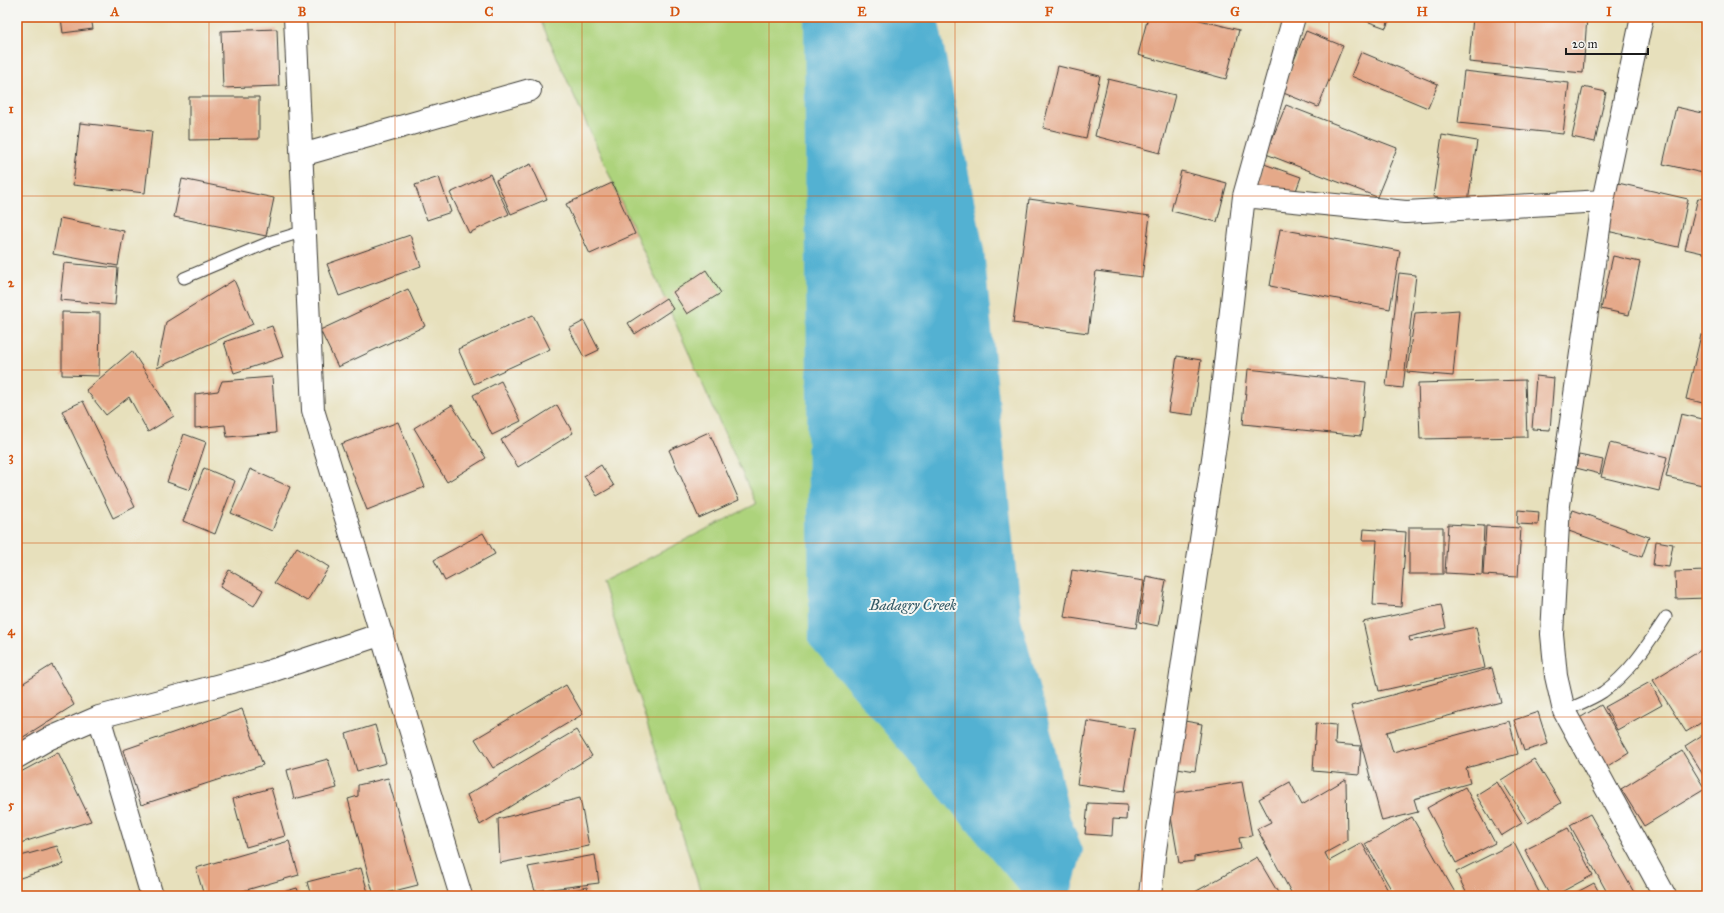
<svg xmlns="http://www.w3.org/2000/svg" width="1724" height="913" font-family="'IM FELL Great Primer',serif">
  <rect width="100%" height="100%" fill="#f6f6f2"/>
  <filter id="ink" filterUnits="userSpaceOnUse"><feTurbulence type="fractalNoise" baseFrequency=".025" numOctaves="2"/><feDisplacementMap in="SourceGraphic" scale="8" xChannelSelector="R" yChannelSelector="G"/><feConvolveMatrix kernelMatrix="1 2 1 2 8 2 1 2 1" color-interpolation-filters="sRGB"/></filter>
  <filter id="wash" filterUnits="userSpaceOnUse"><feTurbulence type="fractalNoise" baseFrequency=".012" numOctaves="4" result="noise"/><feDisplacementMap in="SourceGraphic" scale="16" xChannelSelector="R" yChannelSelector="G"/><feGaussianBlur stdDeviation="0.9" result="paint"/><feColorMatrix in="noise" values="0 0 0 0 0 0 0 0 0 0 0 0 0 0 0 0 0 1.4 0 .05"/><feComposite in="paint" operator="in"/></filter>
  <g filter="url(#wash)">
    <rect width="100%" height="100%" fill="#e7e0bc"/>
    <path fill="#add37c" stroke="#64784c" d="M539,17H808L813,642L1029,896H702L602,582L756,504Z"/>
    <path fill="#53b1d2" stroke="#386677" d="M808,17H934L980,250L1017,620L1049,739L1066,818L1079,850L1066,896H1029L813,642Z"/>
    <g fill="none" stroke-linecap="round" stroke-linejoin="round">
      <path stroke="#53b1d2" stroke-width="8" d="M808,17L813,642L1029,896
        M934,17L980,250L1017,620L1049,739L1066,818L1079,850L1066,896"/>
    </g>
    <g id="blocks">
      <path fill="#e5a989" d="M69,17H91L93,29L63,33L61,18Z
        M1148,17H1188L1239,30L1226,79L1138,55Z
        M1355,17H1390L1386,28Z
        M1473,17H1587L1583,73L1469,62Z
        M277,29L279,86L223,88L221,31Z
        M1306,31L1343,46L1318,107L1281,92Z
        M1361,52L1438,84L1428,108L1351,76Z
        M1058,66L1100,76L1086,138L1043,128Z
        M1464,71L1569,83L1563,134L1458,123Z
        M1108,79L1175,95L1160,153L1095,136Z
        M1583,87L1606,92L1595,142L1572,137Z
        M189,97H259V139L189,140Z
        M1286,105L1397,148L1377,197L1266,154Z
        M1676,107L1707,114V174L1663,164Z
        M80,123L152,131L145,193L73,185Z
        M1442,135L1477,141L1468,202L1433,197Z
        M531,164L547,199L511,214L496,180Z
        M1264,164L1301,177L1293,199L1257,186Z
        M1181,171L1227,183L1217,222L1171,211Z
        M490,174L509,214L469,233L450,193Z
        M439,177L451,212L427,220L415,185Z
        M182,179L274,198L266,236L174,217Z
        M612,183L635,234L590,254L566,204Z
        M1618,183L1688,199L1678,247L1607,231Z
        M1698,198L1707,200V254L1685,249Z
        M1029,199L1150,216L1142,277L1096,271L1088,333L1013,323Z
        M60,218L124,231L118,266L53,254Z
        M1280,229L1400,251L1390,309L1270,286Z
        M410,235L421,266L339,296L327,264Z
        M1613,256L1640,262L1629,315L1601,309Z
        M64,263L118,268L115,305L60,300Z
        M706,270L721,293L687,314L673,292Z
        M1399,273L1416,275L1403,388L1386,386Z
        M234,280L253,324L157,368L166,322Z
        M408,289L425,326L338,367L320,330Z
        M666,298L673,309L635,334L628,323Z
        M1459,310L1453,376L1407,372L1415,313Z
        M62,312L100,313L99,376L62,375Z
        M533,315L550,349L474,384L458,349Z
        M584,321L599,350L584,357L569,329Z
        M272,326L283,357L234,373L224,342Z
        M1701,335L1707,336V404L1686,399Z
        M132,351L174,416L148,432L129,397L106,415L86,390Z
        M1177,356L1201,360L1193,415L1168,412Z
        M1248,369L1366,382L1361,436L1243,424Z
        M1536,376L1554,378L1550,430L1532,429Z
        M272,377L276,433L227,437L225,425L195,428V394L218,391L222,381Z
        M1525,380L1527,437L1420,439L1418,383Z
        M501,381L521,421L492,435L473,395Z
        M83,401L135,507L113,518L62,411Z
        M452,405L486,458L447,482L414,428Z
        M557,405L573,433L518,467L501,440Z
        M1681,414L1707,420V486L1666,477Z
        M398,422L425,487L367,510L341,444Z
        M709,432L739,500L699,518L669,450Z
        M184,434L206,442L190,490L167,482Z
        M1610,443L1667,457L1659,491L1601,477Z
        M1579,455L1603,460L1600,474L1576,468Z
        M601,465L614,486L597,496L584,476Z
        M204,468L235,481L215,534L183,521Z
        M250,469L290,487L272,531L231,513Z
        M1518,510L1539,512L1538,525L1517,524Z
        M1573,510L1649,537L1642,557L1566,530Z
        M1448,524L1484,526L1482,575L1445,573Z
        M1486,526L1521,528L1518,577L1483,575Z
        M1409,527H1443V574H1409Z
        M1364,529L1406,532L1401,607L1373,605L1377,540H1363Z
        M483,533L495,554L445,581L434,560Z
        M1656,541L1673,544L1669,567L1653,565Z
        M297,547L329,567L307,601L274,583Z
        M229,570L263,590L254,606L220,587Z
        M1072,570L1144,581L1136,628L1064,617Z
        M1707,571V598L1676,599L1675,572Z
        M1146,576L1166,580L1158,626L1139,622Z
        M1441,605L1446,628L1409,637L1410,641L1476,627L1485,668L1379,691L1363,622Z
        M1706,647L1707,719L1686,732L1653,680Z
        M52,665L74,705L17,741V687Z
        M1492,668L1501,702L1387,732L1393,752L1509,721L1518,754L1466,768L1470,783L1414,799L1418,812L1382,821L1351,706Z
        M1650,682L1662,705L1617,730L1605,707Z
        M566,685L583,714L493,768L475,739Z
        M1601,705L1629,753L1606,767L1578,719Z
        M242,709L263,765L141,805L123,750Z
        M1538,712L1548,744L1524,751L1514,720Z
        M1179,720L1202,724L1195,771L1172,767Z
        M1087,721L1135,729L1125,791L1077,784Z
        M1316,723L1336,725L1335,744L1361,746L1359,775L1313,771Z
        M375,725L386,763L357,771L346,734Z
        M576,730L592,756L480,825L467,795Z
        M1707,732V781L1685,746Z
        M1682,751L1705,789L1644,826L1621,789Z
        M58,752L91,821L17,844V774Z
        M328,759L337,788L294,799L287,770Z
        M1534,759L1561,803L1528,823L1501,780Z
        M388,778L418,885L374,896L348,799L358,796V785Z
        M1346,779L1347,841L1325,853L1329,861L1362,843L1391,896H1293L1257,829L1271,822L1259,799L1290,782L1302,805Z
        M1242,782L1252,836L1239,838L1241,849L1194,857V861L1179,863L1167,794Z
        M1497,782L1522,823L1501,836L1476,795Z
        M1465,787L1495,843L1456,863L1427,808Z
        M271,788L285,836L246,847L233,799Z
        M580,798L589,846L500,863L498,819Z
        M1088,803L1127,805L1126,820L1113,819L1112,836L1085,834Z
        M1590,814L1636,896H1609L1570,825Z
        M1412,817L1457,896H1395L1365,844Z
        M1568,828L1593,875L1554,896H1550L1525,850Z
        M289,841L299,875L225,896H204L196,868Z
        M1514,843L1541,896H1468L1456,872Z
        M57,846L64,864L17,879V857Z
        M595,855L599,883L535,891L528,867Z
        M1257,857L1280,896H1197L1195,892Z
        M361,868L369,896H311L307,882Z
        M1594,883L1601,896H1570Z
        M587,887L589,896H550V895Z
        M297,888L300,896H269Z"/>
    </g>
  </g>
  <g filter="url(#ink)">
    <use href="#blocks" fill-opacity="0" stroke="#3a3934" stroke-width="1"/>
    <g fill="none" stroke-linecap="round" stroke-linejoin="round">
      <g stroke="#3a3934" stroke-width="13">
        <path id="service" d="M184,278L272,241L305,231
          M1564,711C1577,705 1591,700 1603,692C1630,673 1648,644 1666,617"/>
      </g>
      <g stroke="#3a3934" stroke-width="24">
        <path id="minor" d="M295,17L313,410L461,896
          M1642,17L1603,201L1559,505L1552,634L1556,676L1564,711L1665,896
          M302,155L530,90
          M1244,196L1406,212L1603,201
          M99,717L152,896
          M17,757L48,739L99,717L265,673L382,634
          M1150,896L1154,857L1218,425L1244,196L1294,17"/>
      </g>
      <use href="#service" stroke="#fff" stroke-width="11"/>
      <use href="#minor" stroke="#fff" stroke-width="22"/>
    </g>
  </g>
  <path fill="none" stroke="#d4530e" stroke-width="1" stroke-opacity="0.55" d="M209,17V896M395,17V896M582,17V896M769,17V896M955,17V896M1142,17V896M1329,17V896M1515,17V896M17,196H1707M17,370H1707M17,543H1707M17,717H1707"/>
  <g text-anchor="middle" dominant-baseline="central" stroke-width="4" stroke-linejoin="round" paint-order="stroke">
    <g font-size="15" font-style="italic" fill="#325865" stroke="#f6f6f2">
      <text x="913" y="605">Badagry Creek</text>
    </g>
  </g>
  <rect width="1724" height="913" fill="none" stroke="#f6f6f2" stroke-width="44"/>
  <path d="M1566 48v6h82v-6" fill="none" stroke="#1c1c1c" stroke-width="2"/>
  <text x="1572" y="48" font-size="12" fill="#1c1c1c" stroke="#f6f6f2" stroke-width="3" paint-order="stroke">20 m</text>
  <rect x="22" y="22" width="1680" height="869" fill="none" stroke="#d4530e" stroke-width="1.5"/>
  <g font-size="13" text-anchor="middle" font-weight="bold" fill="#d4530e">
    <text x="115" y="16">A</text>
    <text x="302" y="16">B</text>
    <text x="489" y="16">C</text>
    <text x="675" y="16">D</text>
    <text x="862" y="16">E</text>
    <text x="1049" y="16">F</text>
    <text x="1235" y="16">G</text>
    <text x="1422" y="16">H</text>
    <text x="1609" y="16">I</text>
    <text x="11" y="113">1</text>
    <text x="11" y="287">2</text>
    <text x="11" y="461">3</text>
    <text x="11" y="635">4</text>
    <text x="11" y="809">5</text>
  </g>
</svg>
